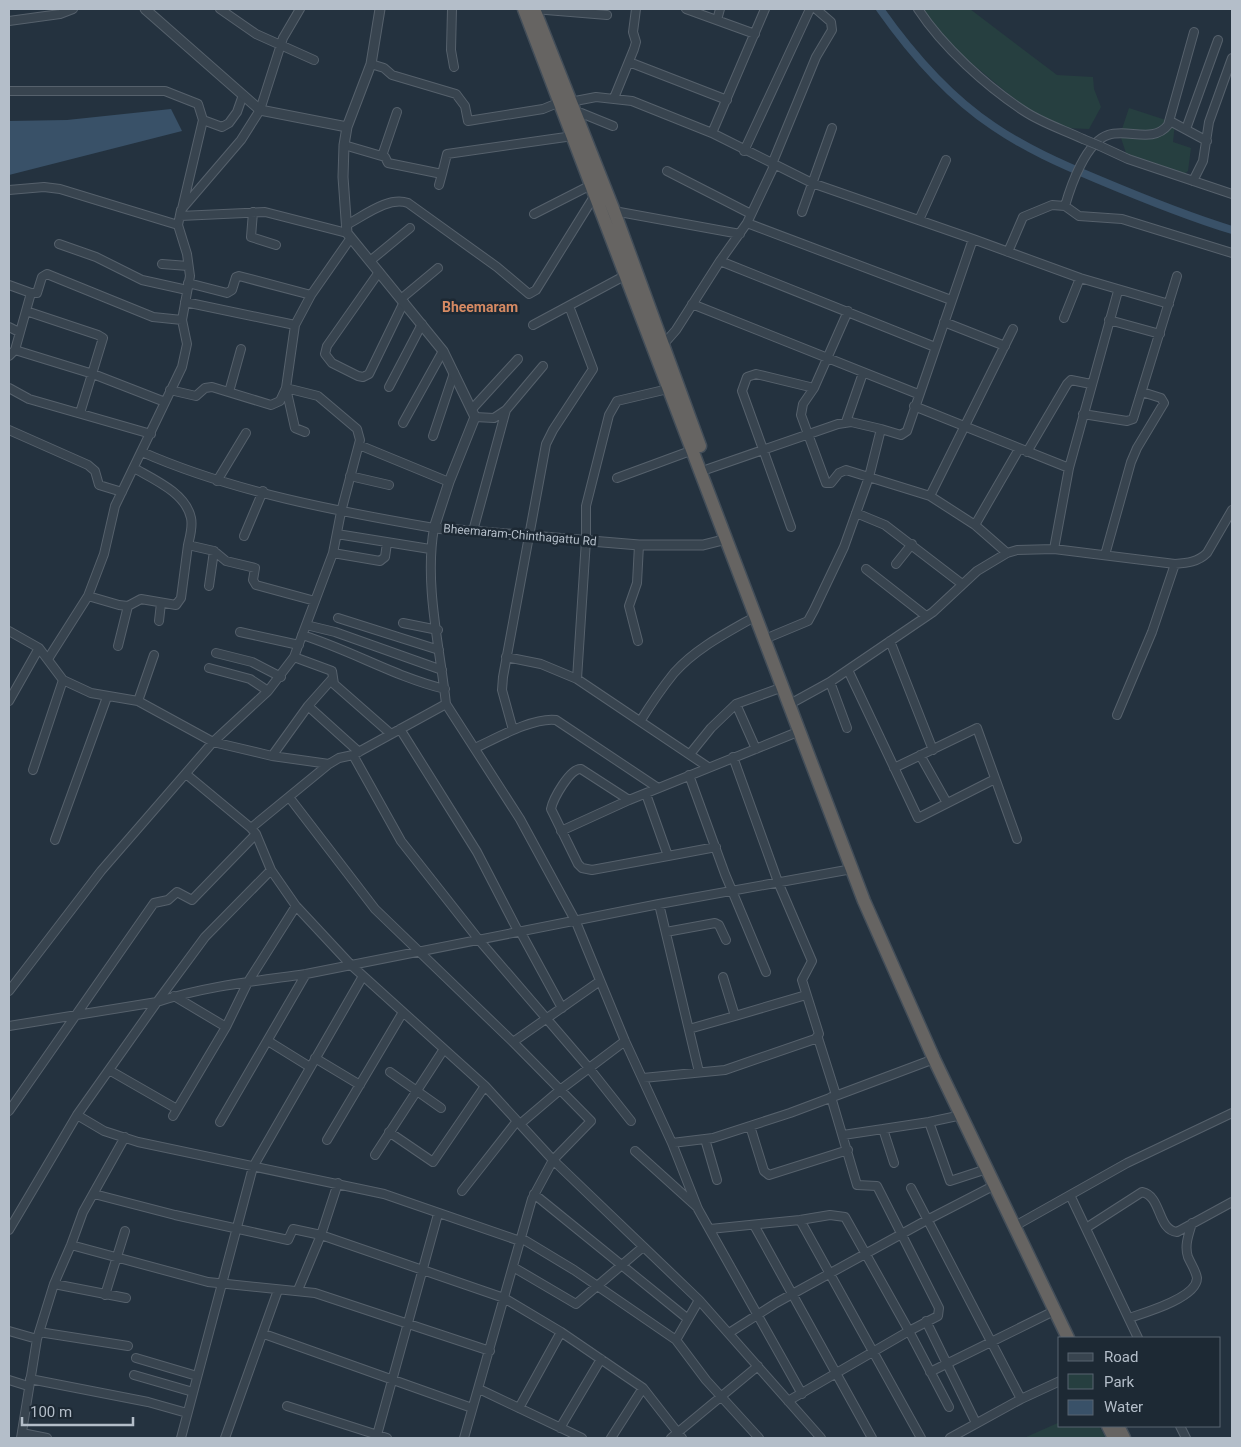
<svg xmlns="http://www.w3.org/2000/svg" width="1241" height="1447" font-family="Roboto,sans-serif">
  <rect width="100%" height="100%" fill="#24323f"/>
  <path fill="#263f40" d="M921,9H970L1057,75L1093,77L1094,89L1101,107L1089,129L1065,128L1024,107L939,36Z
    M1129,108L1175,123L1173,142L1191,148L1188,171L1183,175L1163,166L1127,156L1120,135Z
    M1060,1422V1426H1099L1106,1438H1024Z"/>
  <path fill="#395168" d="M171,109L182,131L9,175V121L67,120Z"/>
  <g fill="none" stroke-linecap="round" stroke-linejoin="round">
    <path stroke="#395168" stroke-width="8" d="M880,9C911,53 948,96 993,126C1025,148 1061,164 1097,179C1142,198 1186,216 1232,230"/>
    <g stroke="#56616c" stroke-width="10">
      <path id="minor" d="M220,9L256,34L314,60
        M452,9L451,50L454,67
        M534,9L607,15
        M686,9L755,34
        M918,9C943,47 986,86 1024,111C1042,123 1064,130 1083,139
        M717,20L720,9
        M9,21L60,14L73,9
        M629,62L727,100
        M371,64L384,68L392,75L456,94L465,106L468,121L543,109L560,102
        M9,91H165L198,104L203,120L182,209
        M614,98L634,49L636,42L633,32L636,9
        M570,102L596,97L632,101L712,133L812,183L973,239
        M574,113H581L613,126
        M203,120L222,127L229,123L237,112L243,95
        M1170,121L1207,141
        M1186,129L1218,40
        M712,133L765,9
        M344,145L385,157L388,163L442,174L439,185
        M1100,146L1128,159L1232,194
        M744,151L810,9
        M382,156L397,112
        M772,164L816,57L832,30L831,22L816,9
        M667,171L751,214
        M442,174L447,154L573,136
        M1193,181L1203,161L1209,122L1232,58
        M9,190L44,187L60,189L178,225
        M1065,206C1071,185 1086,142 1108,135C1127,128 1153,144 1168,125L1194,32
        M614,211L740,234
        M253,212L251,237L276,245
        M802,212L832,128
        M534,214L591,185
        M180,216L265,212L347,233
        M919,220L946,160
        M747,223L951,300
        M346,225C364,216 388,196 408,203L497,267L529,294L536,290L595,195
        M59,244L96,257L142,280L187,290
        M1008,252L1023,217L1052,205L1065,206L1079,216L1122,219L1232,253
        M370,261L410,228
        M720,261L935,347
        M162,264L188,266
        M379,272L327,346L325,354L332,363L358,376L363,377L369,374L404,302
        M188,283L227,293L232,290L236,277L239,276L311,295
        M9,285L31,293L15,350L9,356
        M31,293H37L42,277L47,274L153,317L182,320
        M402,298L438,268
        M185,302L295,325
        M692,304L918,394
        M26,311L98,335L103,338L80,413
        M1064,318L1080,278
        M1109,320L1160,334
        M944,322L1005,346
        M533,325L626,275
        M9,327L19,332
        M662,346L676,330L720,261L747,223L774,166
        M15,350L93,374L165,402
        M389,387L422,324
        M9,388L29,399L151,434
        M286,388L295,428L305,432
        M814,388L803,404L801,415L826,483H831L839,473L846,470L930,496L975,525
        M170,390L196,396L205,388L212,387L271,405L280,401L286,388
        M229,392L241,349
        M914,406L1069,468
        M473,408L518,359
        M1083,414L1127,421L1133,419L1177,276
        M475,417L494,418L506,410L543,366
        M846,422L863,373
        M403,423L443,351
        M9,430L88,465L95,471L99,485L122,492
        M433,436L454,373
        M359,445L449,482
        M142,452C233,492 336,511 434,528C424,584 440,648 446,704
        M1027,452L1067,384L1071,380L1091,384
        M134,468C153,479 186,493 191,518C193,527 190,536 188,545L214,551L209,586
        M708,469L838,424L851,422L881,429
        M350,476L389,485
        M617,478L693,450
        M217,481L246,433
        M930,496L1013,329
        M856,513L885,525L962,584
        M791,527L742,391L747,377L756,374L814,388L848,311
        M473,531L506,410
        M337,534L430,549
        M244,536L263,491
        M1054,549L1069,468L1118,291
        M214,551L226,561L255,568L253,580L256,585L315,601
        M333,553L380,561L385,557L387,543
        M1007,553L975,525L1019,449
        M1105,555L1131,462L1137,448L1164,403L1161,398L1142,392
        M896,564L912,544
        M866,569L926,616
        M88,596L119,605L128,606L141,599L176,605L181,598L188,545
        M338,618L439,650
        M159,621L161,603
        M403,623L438,630
        M306,625L335,632L442,670
        M9,631L39,648L63,680L91,693L138,701L213,742L272,756L329,764
        M240,632L299,645
        M302,635C351,650 395,677 445,689
        M772,636L808,621L814,610L844,547L869,477L881,429L901,435L907,431L973,239L1080,278L1169,304
        M638,641L629,606L637,583L639,545
        M890,641L933,750
        M118,646L128,606
        M216,653L252,662L281,677
        M294,657L332,671L334,684L391,734
        M506,657L541,664L577,679L708,767
        M48,659L88,596L104,554L115,506L182,367L187,344L182,320L190,276L187,254L178,225L181,210L241,140L260,110L283,38L300,9
        M209,668L250,679L268,691
        M848,670L918,818L995,779
        M577,679L586,540V506L609,415L617,401L668,389
        M830,682L847,728
        M9,701L39,648
        M138,701L154,655
        M790,704L830,682L933,612L977,571L1007,553L1017,550L1054,549L1175,564C1187,563 1198,562 1207,553L1232,510
        M308,706L332,679
        M1117,715L1152,632L1175,564
        M641,720C651,704 662,688 674,673C696,648 728,632 756,616
        M400,729L477,852L518,931
        M513,730L502,690L503,677L546,444L553,430L593,369L569,306
        M475,748C495,739 533,717 556,720L658,788
        M756,749L736,704L783,687
        M690,754L711,728L736,704
        M353,755L401,841L479,940L589,1068L631,1121
        M920,755L947,803
        M272,756L308,706L359,752
        M894,768L977,728L1017,839
        M33,770L63,680
        M186,774L251,828L256,834L271,870L296,906L351,965L485,1086L553,1160L699,1300L821,1438
        M689,775L725,874L766,972
        M646,794L668,856L716,847
        M289,797L375,909L513,1042L591,1121L553,1160L532,1199L464,1438
        M629,800L581,769C570,768 553,799 551,809L578,864L582,868L592,870L668,856
        M251,828L329,764L339,758L353,755L446,704L520,819L576,922L625,1041L672,1143L698,1209L802,1394
        M561,831L629,800L800,731
        M55,840L107,697
        M659,904L699,1072
        M520,931L562,1008
        M666,932L715,923L719,925L726,940
        M723,977L735,1016L806,995
        M9,991L101,871L213,742L268,691L294,657L333,553L341,512L360,440L357,429L318,396L286,388L295,325L311,295L350,239
        M174,996L226,1027
        M9,1026L157,1002C205,986 257,981 306,974L659,904L852,869
        M689,1029L735,1016
        M818,1038L836,1095
        M268,1041L310,1067
        M513,1042L600,981
        M315,1058L360,1085
        M109,1070L177,1109
        M390,1072L441,1108
        M643,1078L725,1070L815,1039L819,1034L802,980L812,961L778,882L733,757
        M831,1097L857,1185L877,1186L939,1308L938,1316L909,1331L949,1407
        M9,1111L154,903L168,900L177,892L192,900L256,834
        M77,1115L104,1131L138,1142L384,1194L520,1241
        M173,1116L226,1027L248,982L296,906
        M220,1122L306,974
        M929,1122L950,1181L987,1169
        M520,1124L560,1090L625,1041
        M750,1126L764,1171L769,1175L848,1150
        M389,1132L433,1162L485,1086
        M843,1135L883,1129
        M705,1139L717,1180
        M327,1140L403,1012
        M672,1143L713,1138L790,1113L934,1059
        M635,1151L697,1207
        M375,1155L444,1049
        M894,1163L883,1129L929,1122L962,1115
        M911,1188L1021,1399
        M462,1191L517,1121
        M94,1194L175,1215L288,1240L293,1229L321,1235L504,1298L561,1332L643,1388L682,1438
        M534,1194L688,1319
        M1070,1195L1138,1338
        M800,1220L921,1438
        M754,1225L872,1438
        M1015,1226L1127,1163L1232,1113
        M1086,1228L1142,1192C1162,1196 1157,1230 1177,1232L1232,1202
        M710,1229L800,1220L830,1215L845,1217L909,1331L788,1401
        M9,1230L77,1115L157,1002L205,937L271,870
        M521,1238L574,1270L676,1340L706,1380L759,1438
        M71,1245L208,1282L315,1293L490,1351
        M513,1267L576,1304L643,1247
        M54,1284L71,1245L83,1212L125,1137
        M298,1290L321,1235L338,1183
        M105,1295L125,1231
        M1129,1318C1144,1313 1197,1298 1197,1278C1196,1271 1191,1264 1188,1257C1184,1245 1189,1234 1192,1223
        M926,1321L976,1423
        M9,1331L37,1339
        M39,1332L128,1346
        M729,1333L776,1303L927,1220L995,1185
        M264,1334L472,1408
        M676,1340L699,1300
        M136,1358L197,1376
        M930,1372L1054,1311
        M134,1375L193,1392
        M30,1379L148,1402L187,1413
        M9,1380L28,1386
        M479,1389L582,1438
        M287,1406L387,1438
        M519,1408L561,1332
        M1180,1426L1186,1438
        M560,1428L601,1359
        M22,1433L47,1438
        M377,1435L438,1214
        M21,1438L37,1339L54,1284L126,1298
        M181,1438L253,1167L363,976
        M225,1438L278,1290
        M611,1438L643,1388
        M671,1438L758,1366
        M950,1438L1021,1399L1060,1381"/>
    </g>
    <g stroke="#56616c" stroke-width="11">
      <path id="tertiary" d="M145,9L260,110L347,127
        M380,9L371,64L347,127L344,145L343,177L347,233L443,351L475,417L449,482L434,528L639,545H703L727,539"/>
    </g>
    <g stroke="#434e59" stroke-width="15">
      <path id="trunk" d="M524,9L864,901L934,1059L1068,1338
        M534,9L614,211L700,446
        M1108,1426L1114,1438
        M1118,1426L1124,1438"/>
    </g>
    <use href="#minor" stroke="#38444f" stroke-width="8"/>
    <use href="#tertiary" stroke="#38444f" stroke-width="9"/>
    <use href="#trunk" stroke="#666462" stroke-width="12"/>
    <g stroke="#56616c" stroke-width="10" stroke-linecap="butt">
      <path id="minor-bridge" d="M1083,139L1100,146"/>
    </g>
    <use href="#minor-bridge" stroke="#38444f" stroke-width="8"/>
  </g>
  <g text-anchor="middle" dominant-baseline="central" stroke-width="5" stroke-linejoin="round" paint-order="stroke">
    <g font-size="12" fill="#b4bec9" stroke="#1d2934">
      <text transform="translate(520 535) rotate(5)">Bheemaram-Chinthagattu Rd</text>
    </g>
    <g font-size="14" font-weight="bold" fill="#d68a63" stroke="#1d2934">
      <text x="480" y="307">Bheemaram</text>
    </g>
  </g>
  <rect width="1241" height="1447" fill="none" stroke="#b4bec9" stroke-width="20"/>
  <rect x="1058" y="1337" width="162" height="90" fill="#1d2934" stroke="#596570"/>
  <rect x="1068" y="1353" width="25" height="8" fill="#38444f" stroke="#596570"/>
  <text x="1104" y="1362" font-size="15" fill="#b4bec9">Road</text>
  <rect x="1068" y="1374" width="25" height="15" fill="#263f40" stroke="#596570"/>
  <text x="1104" y="1387" font-size="15" fill="#b4bec9">Park</text>
  <rect x="1068" y="1400" width="25" height="15" fill="#395168" stroke="#596570"/>
  <text x="1104" y="1412" font-size="15" fill="#b4bec9">Water</text>
  <path d="M22 1417v8h111v-8" fill="none" stroke="#b4bec9" stroke-width="2.5"/>
  <text x="30" y="1417" font-size="15" fill="#b4bec9" stroke="#1d2934" stroke-width="4" paint-order="stroke">100 m</text>
</svg>
